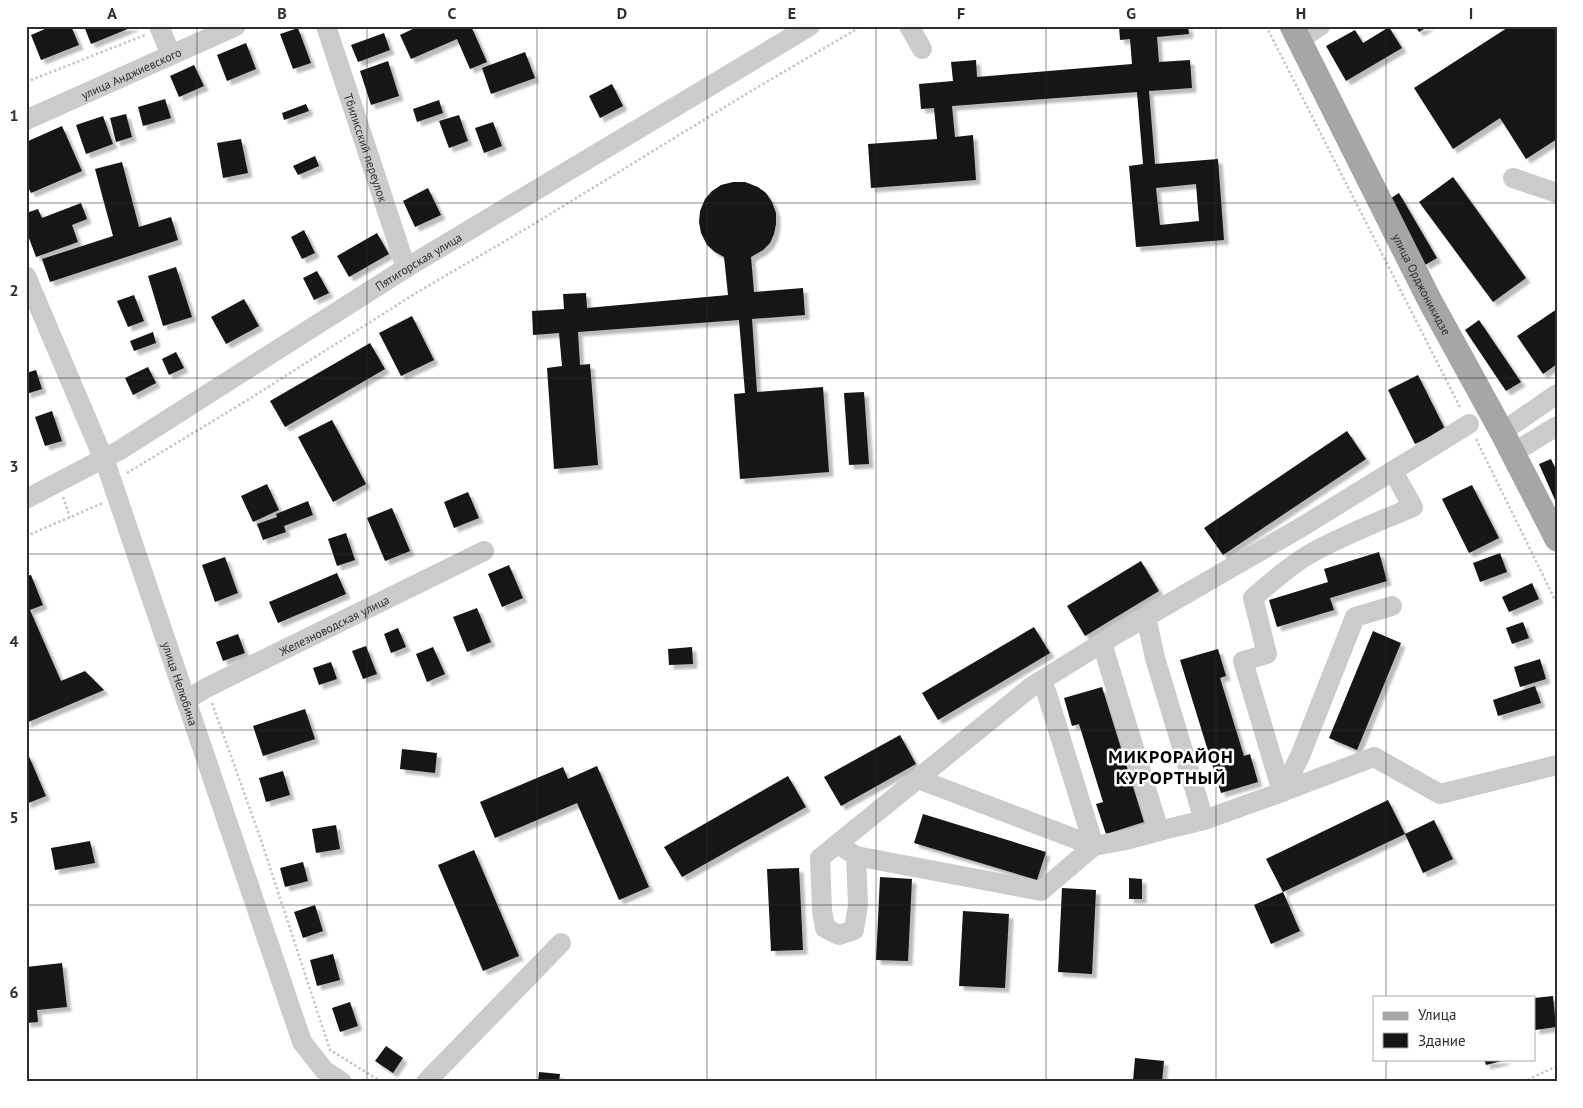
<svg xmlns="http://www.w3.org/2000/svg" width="1583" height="1108" font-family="'PT Sans',sans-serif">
  <defs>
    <filter id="shadow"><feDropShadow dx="4.5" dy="4.5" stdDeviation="1" flood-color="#0004"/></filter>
  </defs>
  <rect width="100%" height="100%" fill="#fff"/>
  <path fill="#151515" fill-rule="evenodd" filter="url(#shadow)" d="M52,26H71L79,45L41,60L31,35Z
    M84,26H135L91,44Z
    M419,26H471L487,62L470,69L457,39L411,59L400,35Z
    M1119,26H1188L1189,34L1157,37L1159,62L1190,60L1192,88L1149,91L1155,164L1218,159L1224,240L1136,247L1129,166L1143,164L1137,92L952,106L955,137L973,135L976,180L871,188L868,144L937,139L934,108L921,109L919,84L953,81L951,62L976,60L977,77L1132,64L1130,39L1120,40ZM1196,184L1199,221L1160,225L1156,188Z
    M1415,26H1429L1419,32Z
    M1510,26H1553L1557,33V139L1526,159L1500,118L1453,149L1414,88Z
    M1389,27L1402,48L1346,81L1326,46L1355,30L1363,43Z
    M298,28L311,63L293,69L280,34Z
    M384,33L390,50L358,62L351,45Z
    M246,43L256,69L227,81L217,55Z
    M525,52L535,78L491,94L482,68Z
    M388,61L399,96L371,105L360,71Z
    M194,65L204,86L179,97L170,76Z
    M612,84L623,106L600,118L589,96Z
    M165,99L171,118L143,126L138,107Z
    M439,100L443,113L417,122L413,109Z
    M306,104L309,111L284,120L282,113Z
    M126,114L132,137L116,142L110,118Z
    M459,115L468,141L449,148L439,121Z
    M103,116L113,144L86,154L76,125Z
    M493,122L502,146L484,153L475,128Z
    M62,126L82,171L31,193L26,183V142Z
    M241,139L248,173L223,178L217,143Z
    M315,156L319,166L298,175L293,166Z
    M122,162L139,227L171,217L178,240L50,282L42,259L113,236L95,169Z
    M1453,177L1526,278L1493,302L1419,202Z
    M733,182H745L758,187L766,193L772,202L776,213V224L774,234L770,243L763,250L751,257L754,292L803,288L805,315L752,319L757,392L823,387L829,472L740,479L734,394L745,393L739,320L578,332L580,365L590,364L598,465L554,469L547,368L562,366L559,333L533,335L532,311L564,309L563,294L586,293L587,308L728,295L724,257L715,252L707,245L701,233L699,222L700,211L705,199L712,191L721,185Z
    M428,188L441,215L415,227L403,201Z
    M1399,193L1437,258L1425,265L1388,200Z
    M81,203L87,219L72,225L78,242L36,257L26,230V213L38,209L42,218Z
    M304,230L315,253L302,259L291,237Z
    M377,233L389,254L349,277L337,256Z
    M176,267L192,317L163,326L148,276Z
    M317,271L329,293L314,300L303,278Z
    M134,295L144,321L128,327L117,301Z
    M244,299L259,326L226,344L211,317Z
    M1557,309V364L1543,374L1517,336Z
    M412,316L434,360L401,376L379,333Z
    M1479,320L1521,382L1506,391L1465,330Z
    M153,332L156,343L134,351L130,341Z
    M370,343L385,369L285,427L270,401Z
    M176,352L184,368L169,375L162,359Z
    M148,367L156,383L133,395L125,378Z
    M36,370L42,389L26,394V373Z
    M1418,375L1445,429L1415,444L1388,390Z
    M864,392L869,464L849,465L844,393Z
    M52,411L62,441L45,446L35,417Z
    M332,420L366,484L333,502L298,437Z
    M1347,431L1366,459L1223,555L1204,528Z
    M1551,459L1557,472V499L1555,500L1539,464Z
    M267,484L279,510L253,522L241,496Z
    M1472,485L1499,538L1469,553L1442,499Z
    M468,492L479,518L454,528L444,502Z
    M308,501L313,515L284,526L286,532L263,540L257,524L277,517L276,514Z
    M392,508L410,551L385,561L367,518Z
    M346,533L355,560L337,566L328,539Z
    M1379,552L1387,581L1330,598L1334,610L1277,627L1269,600L1328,582L1324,569Z
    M1500,553L1507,572L1480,582L1473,563Z
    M225,557L238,593L215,602L202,565Z
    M1141,561L1159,591L1085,636L1067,606Z
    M509,565L523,598L502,607L488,574Z
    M337,573L346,594L278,623L269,602Z
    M31,575L43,605L30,610L61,681L85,671L104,690L26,723V576Z
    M1532,583L1539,599L1509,612L1502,597Z
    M477,608L491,642L467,652L453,617Z
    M1523,622L1529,638L1512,644L1506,628Z
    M1034,627L1050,653L938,720L922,693Z
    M398,628L406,647L391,653L384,634Z
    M1373,631L1401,643L1357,750L1329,738Z
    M238,634L245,653L223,661L216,642Z
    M366,646L377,674L363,679L352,651Z
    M433,647L445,674L427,682L416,654Z
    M692,647L693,664L669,665L668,649Z
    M1218,649L1226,676L1220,678L1244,756L1250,754L1258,782L1221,793L1180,660Z
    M1540,659L1546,679L1520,687L1514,667Z
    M331,662L337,679L319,685L313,668Z
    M1535,686L1541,703L1498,716L1493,700Z
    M1102,687L1144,822L1106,834L1096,804L1103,802L1079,724L1072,726L1064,698Z
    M305,709L315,739L263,756L253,726Z
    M900,735L916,764L841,806L824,777Z
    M402,749L437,753L435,773L400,769Z
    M26,754H28L46,796L26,804Z
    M597,766L649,887L619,900L577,803L495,838L480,802L563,767L568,779Z
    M283,771L290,795L266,802L259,778Z
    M788,776L806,807L682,877L664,847Z
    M1388,800L1405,834L1283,892L1266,859Z
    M923,814L1046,852L1037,880L914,843Z
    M1434,820L1453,859L1423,873L1405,834Z
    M336,825L340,849L316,853L312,829Z
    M90,841L95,863L55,870L51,848Z
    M474,850L519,956L483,971L438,865Z
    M303,862L308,881L285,887L280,868Z
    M799,868L803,950L771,951L767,869Z
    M880,877L912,879L908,961L876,960Z
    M1129,878L1142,879V899H1129Z
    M1062,888L1096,890L1092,974L1058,972Z
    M1283,892L1300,931L1271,944L1254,905Z
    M315,905L323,931L303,938L294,912Z
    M963,911L1009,914L1005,988L959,986Z
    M333,954L340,980L317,986L310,960Z
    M62,963L67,1007L37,1010L38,1022L26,1023V967Z
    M1553,996L1556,1027L1535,1030L1534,998Z
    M350,1002L358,1026L340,1032L332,1008Z
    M386,1046L403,1058L393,1073L375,1061Z
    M1135,1058L1164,1061L1162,1082L1133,1081Z
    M1484,1059H1506V1060L1486,1065Z
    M539,1072L560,1074L559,1082H538Z"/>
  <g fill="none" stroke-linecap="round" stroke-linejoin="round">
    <path stroke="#c5c5c5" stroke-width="2.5" stroke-dasharray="2.5 2.5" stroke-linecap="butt" d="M1266,26L1461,409
      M26,82L145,35
      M1476,439L1557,604
      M127,473L246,401L416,293L529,227L751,91L862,26
      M63,497L70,517
      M26,536L103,503
      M212,703L261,840L330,1050L382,1082
      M1523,1082L1557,1066"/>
    <g stroke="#cbcbcb" stroke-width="20">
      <path d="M159,26L171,55"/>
      <path id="s1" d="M326,26L406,268"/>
      <path d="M909,26L922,49"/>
      <path d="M1299,40L1320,26"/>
      <path id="s2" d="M26,120L236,26"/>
      <path d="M1513,178L1557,193"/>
      <path id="s3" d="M26,276L107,467L302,1042L324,1070L342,1082"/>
      <path d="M1502,432L1557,394"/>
      <path d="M1513,453L1557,426"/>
      <path id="s4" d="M26,499L120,450L406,268L810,26"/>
      <path d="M1392,606L1355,617L1300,756L1282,792L1374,757L1440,794L1557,765"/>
      <path d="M1146,617L1155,658L1204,820L1282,792L1243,661L1267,654L1253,598C1270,583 1288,567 1308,555C1341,536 1378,522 1413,507L1393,471"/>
      <path d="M1102,643L1159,831L1204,820"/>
      <path d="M1041,681L1047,694L1094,846L1126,840L1159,831"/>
      <path id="s5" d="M186,700L206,688L484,551"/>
      <path d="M838,844L856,856L858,905L854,930L839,935L825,928L822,910L820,858L1031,687L1113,636L1300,528L1469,424"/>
      <path d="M856,856L1041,891L1094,846L918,779"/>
      <path d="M426,1082L561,943"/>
    </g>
    <path stroke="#a6a6a6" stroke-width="25" id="s6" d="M1292,26L1430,301L1502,432L1557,539"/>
  </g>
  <path fill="none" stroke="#2e2e2e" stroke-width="1" stroke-opacity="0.55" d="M197,26V1082M367,26V1082M537,26V1082M707,26V1082M876,26V1082M1046,26V1082M1216,26V1082M1386,26V997M26,203H1557M26,378H1557M26,554H1557M26,730H1557M26,905H1557M1386,1059V1082"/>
  <g text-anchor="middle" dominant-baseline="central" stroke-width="5" stroke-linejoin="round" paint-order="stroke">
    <g font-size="12" fill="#2e2e2e" stroke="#fff">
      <text stroke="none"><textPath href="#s2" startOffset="115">улица Анджиевского</textPath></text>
      <text stroke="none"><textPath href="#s1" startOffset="128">Тбилисский переулок</textPath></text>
      <text stroke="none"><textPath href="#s4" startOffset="459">Пятигорская улица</textPath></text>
      <text stroke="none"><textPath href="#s6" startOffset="289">улица Орджоникидзе</textPath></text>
      <text stroke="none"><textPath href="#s5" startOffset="166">Железноводская улица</textPath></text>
      <text stroke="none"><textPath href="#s3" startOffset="436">улица Нелюбина</textPath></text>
    </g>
    <g font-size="18" font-weight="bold" letter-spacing="1" fill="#000" stroke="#fff">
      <text x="1171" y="756">МИКРОРАЙОН<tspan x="1171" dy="21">КУРОРТНЫЙ</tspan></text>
    </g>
  </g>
  <rect width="1583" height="1108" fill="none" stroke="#ffffff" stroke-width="55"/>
  <rect x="1373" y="996" width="162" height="65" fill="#ffffff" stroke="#ababab"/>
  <rect x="1383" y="1012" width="25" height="8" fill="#a6a6a6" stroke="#ababab"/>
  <text x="1418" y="1020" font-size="15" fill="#2e2e2e">Улица</text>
  <rect x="1383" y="1033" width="25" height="15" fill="#151515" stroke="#ababab"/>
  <text x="1418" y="1046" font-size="15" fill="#2e2e2e">Здание</text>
  <rect x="28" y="28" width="1528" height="1052" fill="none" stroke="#2e2e2e" stroke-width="2"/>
  <g font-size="16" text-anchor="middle" font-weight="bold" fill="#2e2e2e">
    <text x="112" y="19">A</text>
    <text x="282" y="19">B</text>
    <text x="452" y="19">C</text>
    <text x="622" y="19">D</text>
    <text x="792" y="19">E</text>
    <text x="961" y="19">F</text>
    <text x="1131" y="19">G</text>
    <text x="1301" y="19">H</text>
    <text x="1471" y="19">I</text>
    <text x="14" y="121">1</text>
    <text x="14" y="296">2</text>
    <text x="14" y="472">3</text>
    <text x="14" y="647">4</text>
    <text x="14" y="823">5</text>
    <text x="14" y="998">6</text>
  </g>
</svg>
